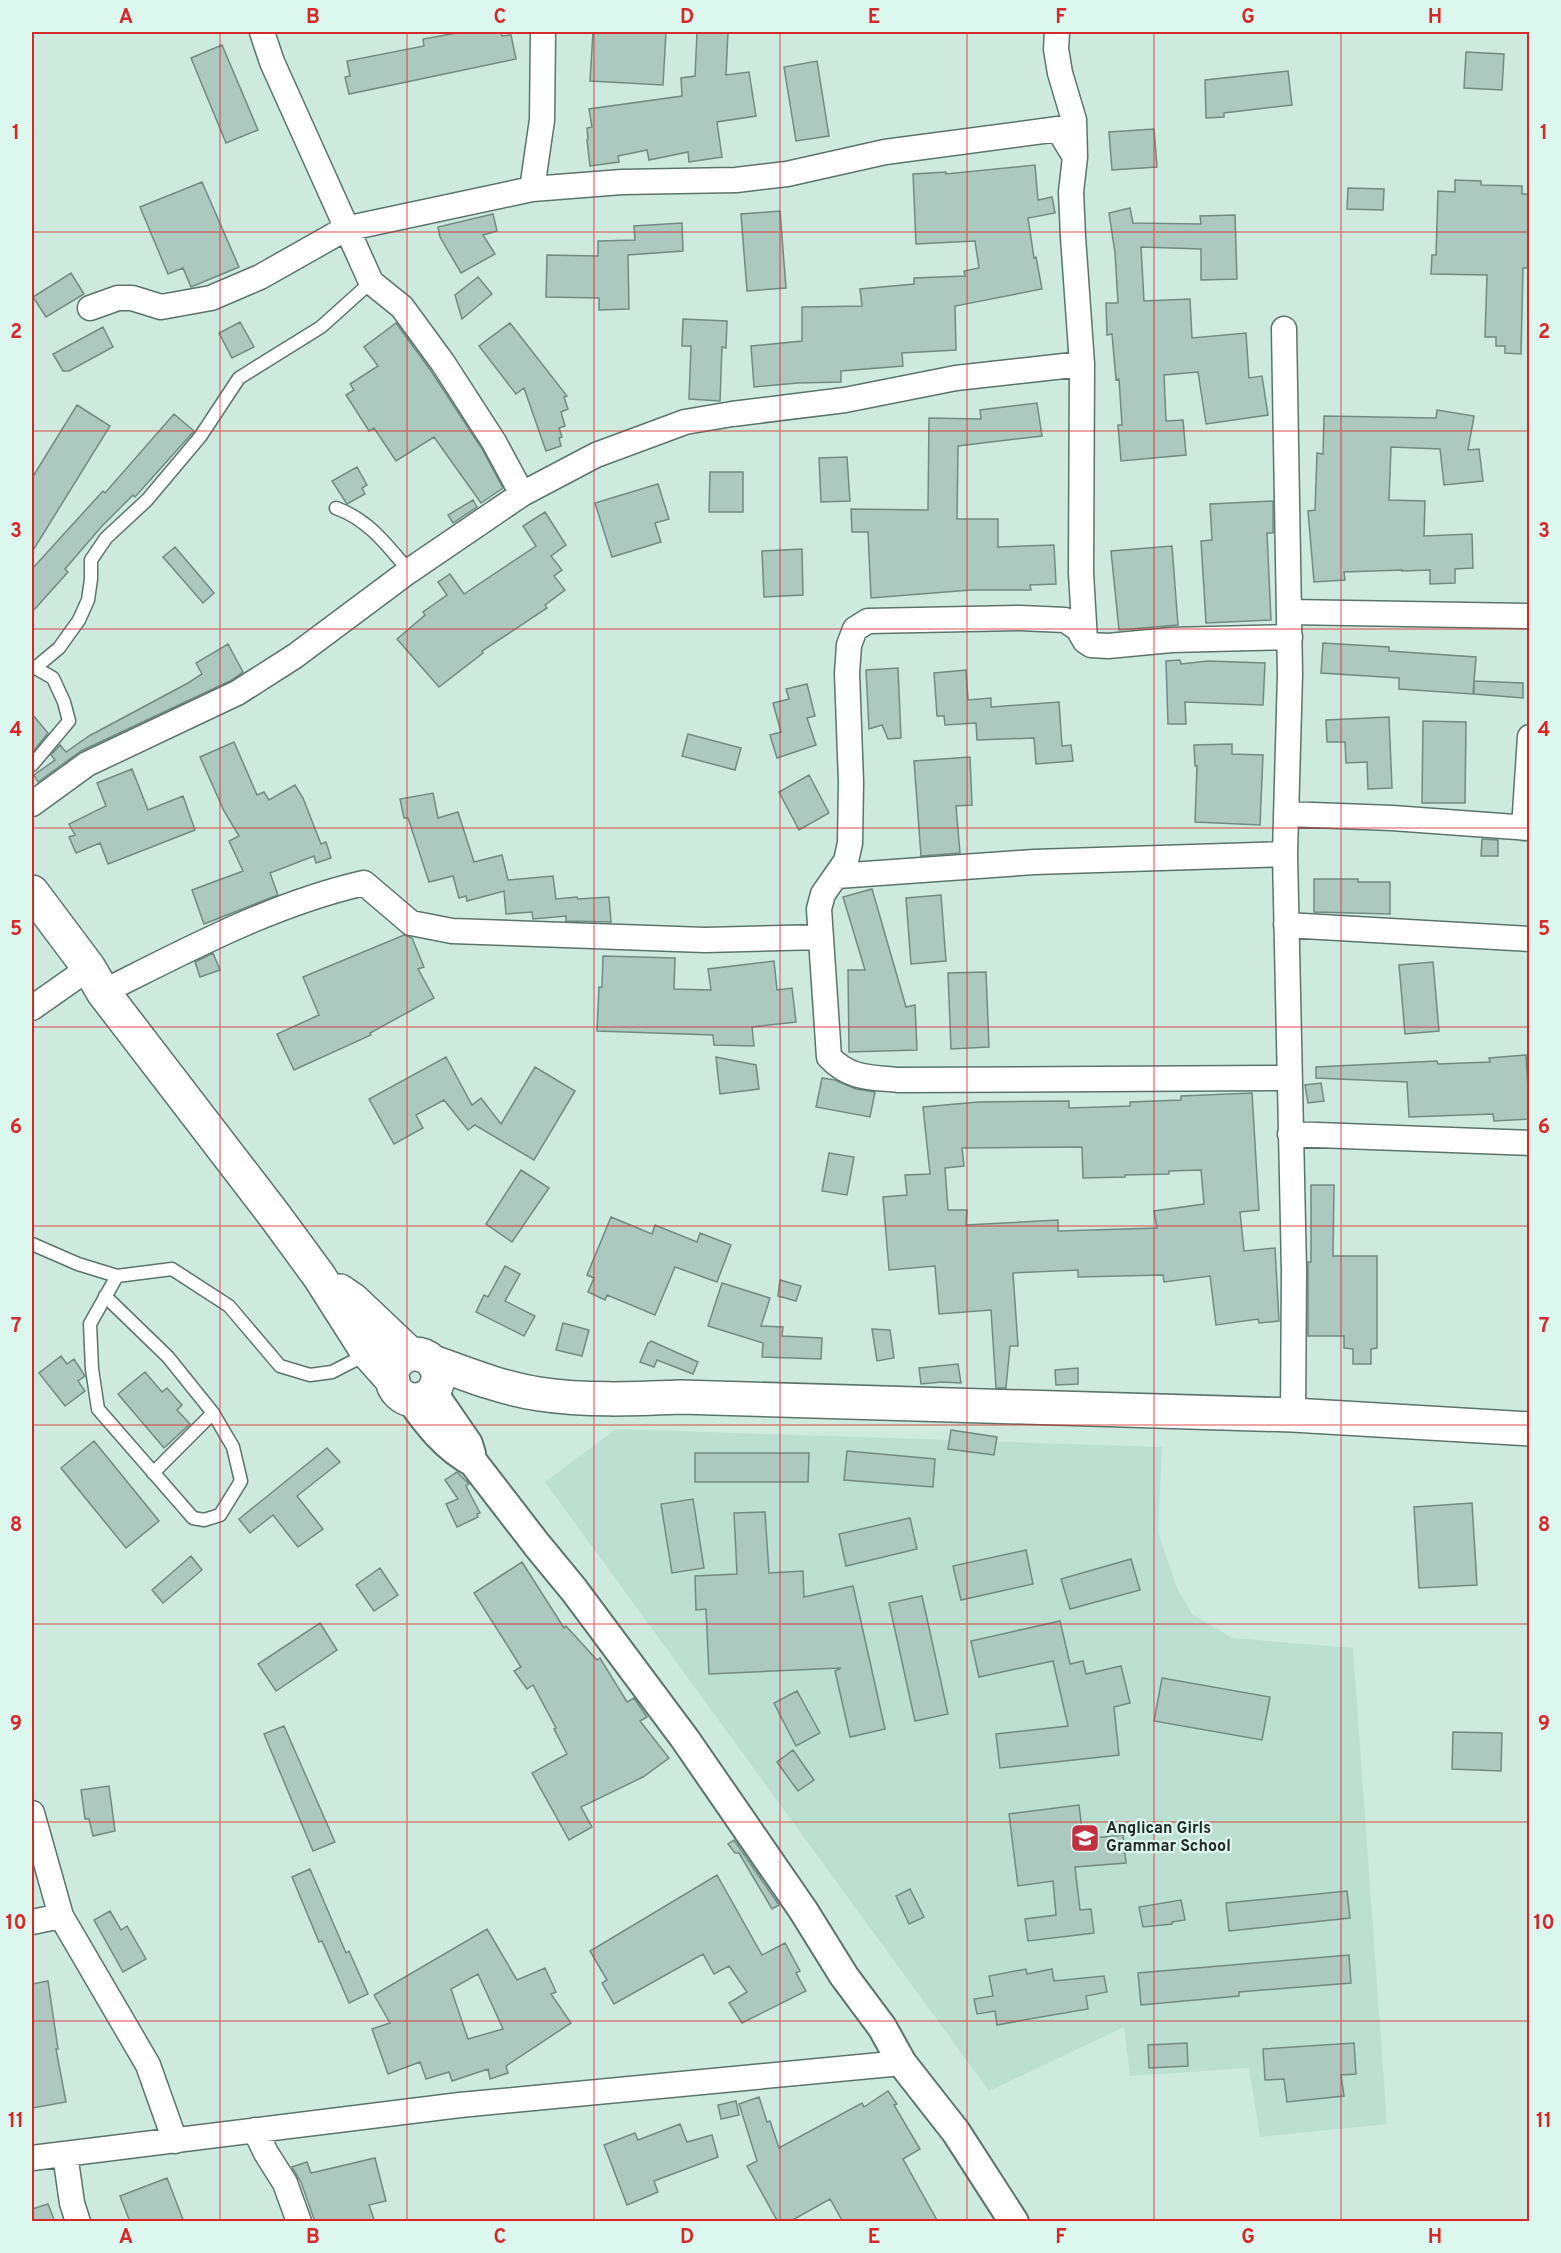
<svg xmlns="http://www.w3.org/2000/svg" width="1561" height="2253" font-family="Overpass,sans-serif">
  <rect width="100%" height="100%" fill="#ceeadf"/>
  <path fill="#bcdfd2" d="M616,1429L1162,1447L1158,1532L1177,1588L1192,1614L1232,1638L1353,1648L1387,2124L1260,2137L1249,2068L1130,2076L1124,2027L989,2091L545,1482Z"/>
  <path fill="#adc8be" stroke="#728b82" stroke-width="1.5" fill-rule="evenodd" d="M462,32H501L502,36L511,35L516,59L349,94L345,77L350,76L347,61L424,46L423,39Z
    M593,32H666L663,85L590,81Z
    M697,32H728L726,75L749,72L756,116L717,122L722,157L689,162L688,152L649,160L647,150L618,156L619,162L590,166L587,140L588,139L587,128L592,127L589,109L682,96L681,78L695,76Z
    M222,45L258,130L226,143L191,58Z
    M1466,52L1504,54L1502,90L1464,88Z
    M817,61L829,136L796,141L784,67Z
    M1288,71L1292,105L1224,113V117L1206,118L1205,80Z
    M1154,129L1157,167L1112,170L1109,132Z
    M1035,165L1038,200L1052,197L1055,213L1028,218L1034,258L1036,257L1042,289L955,306L956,350L902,353L903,366L841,371V382L798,383L754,387L751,346L802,341V307L862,306L860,289L914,284V278L965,276L964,271L979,268L975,241L916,244L913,174L946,172V174Z
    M1455,180L1481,181V185L1522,186V194H1530V268H1523L1521,354L1505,353V346H1496V337H1485L1487,275L1431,274L1432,255H1436L1438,191L1455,192Z
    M202,182L239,267L191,287L183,268L168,274L140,207Z
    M1348,188L1384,189L1383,210L1347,209Z
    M1130,208L1133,223L1201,224L1200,216L1235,215L1237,279L1201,280V249L1141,247L1144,301L1190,299L1192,338L1246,333L1249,378L1262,376L1268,415L1206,424L1198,372L1164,375L1166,421L1183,420L1186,455L1121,461L1118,425H1122L1119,379L1116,380L1112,334L1107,335L1106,303H1118L1115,253L1109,213Z
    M780,211L786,288L747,291L741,214Z
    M493,214L497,231L483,235L495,254L461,273L440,237L438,227Z
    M682,223L683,251L628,255L629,309L599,310V298L546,297L547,255L598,256V241L635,240L634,226Z
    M71,273L84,294L46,317L33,297Z
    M478,277L492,294L462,319L455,295Z
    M683,319L727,321L726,348L722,347L720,401L689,399L691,346H682Z
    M240,322L254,347L232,358L219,333Z
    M396,323L431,371L482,449L503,488L481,503L434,437L396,461L374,428L369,431L346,395L354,390L350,384L378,366L364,347Z
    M510,323L567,396L564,397L568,409L561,412L565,426L559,428L562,437L559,438L561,446L546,451L524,388L516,394L479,346Z
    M103,327L113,347L69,371H63L53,354Z
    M1037,403L1042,436L958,446L957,519H998V547L1054,545L1056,584L1030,585L1031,590H971L871,598L868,532H852L851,509L928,510L929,418L981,419L980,410Z
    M77,405L110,426L32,552V478Z
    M1437,410L1474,416L1468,450L1479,449L1483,481L1444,485L1440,449L1391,447L1389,500L1425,501L1424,536L1472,534L1473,568L1455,569V583L1430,584V570L1402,571V570L1344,572L1345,580L1314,582L1308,511L1315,510L1317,453L1323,454L1324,416L1436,418Z
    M174,414L194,431L135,497L133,495L102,526L65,569L68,572L32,612V569L103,491L105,493Z
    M847,457L850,501L821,502L819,458Z
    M357,467L367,485L362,488L365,494L347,504L332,481Z
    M710,472H743V512H709Z
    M658,484L669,519L655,523L661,542L612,557L595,503Z
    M473,500L477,507L453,523L448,515Z
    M1273,501V533H1267L1271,620L1206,623L1201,541L1212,540L1210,504Z
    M545,512L566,545L551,556L562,570L554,576L565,590L545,605L547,608L482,651L483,653L439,687L397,639L425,615L423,612L447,595L438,582L450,574L464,594L536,546L523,526Z
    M1172,546L1178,625L1119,630L1111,551Z
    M175,547L214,593L203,603L163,557Z
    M802,549L803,595L764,597L762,551Z
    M1323,643L1389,647V651L1476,657L1473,694L1399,689V678L1321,673Z
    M228,644L243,672L230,681L81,751L38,782L34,775L55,760L51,755L60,745L66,752L89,736L188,683L202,674L196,663Z
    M1180,660L1181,664L1208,661L1265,663L1263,705L1185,702L1186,724H1168L1166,661Z
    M898,668L901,738L888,739L882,725L869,729L866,670Z
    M966,670L968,700L991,698V707L1059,702L1062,746L1071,745L1073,761L1036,764L1034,738L977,740L976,723L945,725L944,716H937L934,673Z
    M1474,681L1523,683V698L1474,694Z
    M807,684L815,716L807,718L816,745L777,758L770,735L781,732L773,703L789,699L786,689Z
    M32,714L48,733L32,753Z
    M1389,717L1392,788L1368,789L1367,762L1346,763L1345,742H1327L1326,720Z
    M1423,721L1466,722L1465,803H1422Z
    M688,734L741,748L735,770L682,756Z
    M234,742L257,795L264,792L269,800L295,785L303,798L321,844L326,842L331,858L316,863L314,856L270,873L278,895L204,924L192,890L243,871L229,841L239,836L224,811L200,757Z
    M1232,744V754L1263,755L1260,825L1195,822L1197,766H1195L1194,745Z
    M970,757L972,805L956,806L960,853L921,856L914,761Z
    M132,769L148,810L183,796L195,830L108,864L100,843L76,853L69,837L75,835L69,824L106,806L97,783Z
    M809,775L829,813L799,830L779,792Z
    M433,793L438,818L458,812L474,862L502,855L508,880L553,876L556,899L577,897L578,899L609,897L611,922L566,921V916L533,919L532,912L506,914L504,891L467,901L466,896L459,898L453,876L429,882L408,818H404L400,799Z
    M1482,839L1498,840V856H1481Z
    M1314,879H1358V882H1390V914L1314,912Z
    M872,889L906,1007L915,1005L917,1050L849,1052L848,970H865L843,897Z
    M941,895L946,961L911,964L906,898Z
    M404,935L412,938L424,967L418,969L434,998L370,1033L371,1035L294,1070L277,1034L319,1015L303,977Z
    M213,953L220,970L200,977L195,962Z
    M603,956L675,958L674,989L711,990L708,969L774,961L777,990L792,988L796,1022L752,1027L754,1046L714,1045L713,1035L597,1031L599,987H602Z
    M1433,962L1439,1031L1405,1034L1399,965Z
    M986,972L989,1047L951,1049L948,973Z
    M1526,1055L1530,1119L1494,1121L1493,1114L1409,1117L1407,1082L1316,1078V1067L1437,1061L1438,1064L1490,1062L1489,1058Z
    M446,1057L472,1105L481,1098L501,1124L535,1067L575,1091L534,1160L475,1125L468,1130L444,1100L416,1115L423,1128L394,1144L369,1099Z
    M716,1057L756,1065L759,1089L720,1094Z
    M822,1078L835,1080L856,1089L875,1092L870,1117L816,1107Z
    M1321,1083L1324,1101L1308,1103L1305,1085Z
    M1252,1093L1259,1210L1240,1212L1244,1251L1275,1248L1279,1321L1259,1323L1258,1319L1216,1325L1210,1276L1164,1282L1163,1275L1078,1277V1270L1013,1273L1018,1346H1010L1006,1388H996L991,1310L939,1314L935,1266L889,1270L883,1197L907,1195L905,1175L930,1174L923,1107L978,1102L1069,1101V1108L1130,1106V1102L1181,1100V1096ZM1082,1147L1083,1178L1125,1177V1175L1169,1174V1171L1201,1170L1204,1204L1154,1211L1157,1228L1058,1231V1220L966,1225L967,1210H948L945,1168L964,1166L962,1148Z
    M829,1153L854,1157L847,1195L822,1191Z
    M521,1170L549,1188L512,1242L486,1224Z
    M1311,1185H1334L1333,1256H1377V1348L1371,1349V1364H1353V1349L1344,1348V1336H1308V1262H1311Z
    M611,1217L652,1234L655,1225L697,1242L700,1233L731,1245L717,1282L675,1267L655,1315L607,1295L605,1300L588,1292L594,1278L587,1275Z
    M505,1266L520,1274L505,1301L535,1316L524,1336L476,1312L484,1295L488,1297Z
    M780,1280L801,1286L796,1301L778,1296Z
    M722,1283L770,1298L761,1326L783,1327L782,1336L822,1338L821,1359L762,1357L763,1343L708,1326Z
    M563,1323L589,1330L582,1356L556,1350Z
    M872,1329L890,1330L894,1358L877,1361Z
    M651,1341L698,1362L693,1374L657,1360L654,1367L640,1362L648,1343H649Z
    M61,1356L67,1364L74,1359L85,1376L78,1381L85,1391L65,1406L39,1373Z
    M958,1364L961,1383L942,1382L921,1384L919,1368Z
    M1078,1368V1384L1056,1385L1055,1370Z
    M145,1372L162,1392L167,1388L182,1405L177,1410L190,1424L164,1448L118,1394Z
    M951,1430L997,1437L994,1455L948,1449Z
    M94,1441L159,1521L126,1548L61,1468Z
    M327,1448L340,1462L297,1496L323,1529L298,1547L273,1515L250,1533L239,1519Z
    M847,1451L935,1459L933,1487L844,1480Z
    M695,1453H809L808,1482H695Z
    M457,1472L469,1484L466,1486L480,1513L477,1514L478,1517L457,1527L446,1504L458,1499L445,1480Z
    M693,1499L704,1568L672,1573L661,1504Z
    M1472,1503L1477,1585L1419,1588L1414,1507Z
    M765,1512L769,1573L803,1571L804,1597L853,1586L885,1729L850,1737L835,1671L841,1668L709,1674L706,1609L696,1610L695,1576L737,1574L734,1513Z
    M910,1518L917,1549L846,1566L839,1534Z
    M1026,1550L1033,1584L961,1600L953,1566Z
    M191,1556L202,1570L163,1603L152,1590Z
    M1131,1559L1140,1590L1070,1609L1061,1579Z
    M522,1562L564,1628L566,1626L597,1660L600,1658L627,1702L634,1698L647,1717L640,1721L669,1758L643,1777L581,1807L592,1827L569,1840L532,1773L567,1754L554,1729L556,1728L533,1685L527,1689L514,1671L521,1667L474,1593Z
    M380,1568L398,1595L374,1611L356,1585Z
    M922,1596L948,1714L915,1721L889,1603Z
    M1060,1621L1070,1664L1083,1661L1086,1674L1121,1666L1130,1703L1114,1707L1119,1755L1000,1768L996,1734L1068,1726L1053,1661L979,1677L971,1641Z
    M320,1623L337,1650L276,1691L258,1664Z
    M1162,1678L1270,1697L1262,1740L1154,1721Z
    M797,1691L820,1733L796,1746L774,1703Z
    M284,1726L335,1842L313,1851L264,1734Z
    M1453,1732L1502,1733L1501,1771L1452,1769Z
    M793,1750L814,1780L798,1791L777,1762Z
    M109,1786L115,1831L93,1836L89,1819H85L81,1790Z
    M1079,1805L1083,1839L1123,1835L1126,1863L1075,1867L1080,1910L1091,1909L1094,1933L1028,1941L1025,1919L1056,1915L1053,1881L1018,1886L1009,1814Z
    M734,1840L779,1905L772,1909L739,1853H735L728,1844Z
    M310,1869L346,1953L349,1951L368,1994L349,2003L322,1941L319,1942L292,1877Z
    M717,1875L762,1955L785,1943L800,1971L796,1973L806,1991L742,2023L729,2003L747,1992L729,1966L714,1974L703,1954L614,2004L602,1983L607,1980L590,1951Z
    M910,1889L924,1917L909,1924L896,1896Z
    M1347,1891L1350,1918L1229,1931L1226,1903Z
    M1181,1900L1185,1920L1172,1922V1924L1143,1927L1139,1907Z
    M110,1911L121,1930L127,1926L146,1959L123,1972L94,1920Z
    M487,1929L517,1980L545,1968L556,1992L551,1994L571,2023L506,2066L508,2073L490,2079L488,2069L452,2081L449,2072L426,2079L420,2062L388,2074L372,2029L390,2023L374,1995ZM478,1974L503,2029L468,2039L451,1989Z
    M1349,1955L1351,1983L1239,1992V1996L1141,2005L1138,1973Z
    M1026,1969L1027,1974L1052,1969L1054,1981L1104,1976L1107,1992L1086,1996L1088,2009L1035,2018L997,2025L995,2011L977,2014L974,1999L993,1996L989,1976Z
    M48,1981L58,2049H56L66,2102L32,2108V1984Z
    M1187,2043L1188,2066L1149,2068L1148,2045Z
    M1354,2043L1356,2074L1341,2075L1344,2096L1287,2102L1284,2079L1265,2080L1263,2049Z
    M888,2091L897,2104L894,2105L920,2149L903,2159L938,2222H843L830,2199L789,2222H778L747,2166L757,2161L739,2104L759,2097L767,2122L770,2121L779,2148L862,2103L864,2107Z
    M736,2101L739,2115L721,2119L718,2105Z
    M680,2124L687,2142L712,2135L718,2157L654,2181L658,2192L627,2205L604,2145L635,2133L638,2140Z
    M375,2158L386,2201L369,2205L375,2222H315L301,2182L292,2167L307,2162L311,2173Z
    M167,2178L184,2222H130L120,2196Z
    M48,2204L55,2222H32V2209Z"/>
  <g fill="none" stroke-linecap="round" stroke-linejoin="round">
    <g stroke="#5b746b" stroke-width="15">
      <path id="service" d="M336,508C369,520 387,545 409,571
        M32,666L53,678L64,702L69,721L32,765
        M35,668L59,648L79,620L88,600L91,579V560L106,538L147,500L200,437L239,378L321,327L371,282
        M32,1244L78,1264L117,1276L172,1269L229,1306L280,1366L310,1375L332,1372L367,1354
        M105,1296L168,1357L213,1413L233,1447L241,1481L220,1515L204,1520L193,1518L98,1409L92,1369L90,1324L117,1276
        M153,1473L213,1413"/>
    </g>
    <g stroke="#5b746b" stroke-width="27">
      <path id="minor" d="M262,32L272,62L371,282L402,307L443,363L494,442L522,494
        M1057,32L1056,49L1060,73L1074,120L1075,157L1071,192L1073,237L1082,364L1081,573L1085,641
        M532,189L542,120L543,32
        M90,308L118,298H132L161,307L211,298L260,277L345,229L532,189L622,182L736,180L787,174L885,152L1058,129L1075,157
        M1284,329L1290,674L1285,854L1294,1271L1293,1415
        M1289,612L1530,616
        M32,804L87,764L237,693L295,656L409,571L522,494L596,455L685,422L732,414L845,400L956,378L1082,364
        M1286,814L1392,818L1530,828
        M1524,828L1530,737
        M837,876L1034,862L1285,854
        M1286,925L1530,939
        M103,992C187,950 272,904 364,883L411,923L452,931L705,940L821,937
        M32,1008L89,968
        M1289,1078L898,1080C869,1077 850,1079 829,1057L819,909L823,894L846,861L850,843L851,782L847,673L849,645L855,629L868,621L1020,618L1065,620L1078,629L1085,641L1091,645L1108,646L1171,640L1290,637
        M1290,1134L1530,1143
        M32,1813L61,1916L148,2065L175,2141
        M32,1922L61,1916
        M255,2130L266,2153L285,2183L299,2222
        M65,2154L72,2203L78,2222
        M32,2158L460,2105L902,2063"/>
    </g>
    <g stroke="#5b746b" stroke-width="32">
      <path id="tertiary" d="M433,1393L468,1444L471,1454
        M410,1399C427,1423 446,1448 473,1462L537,1545L574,1590L685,1739L803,1910L844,1976L882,2027L902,2063L956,2132L1014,2222"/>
    </g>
    <g stroke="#5b746b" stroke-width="36">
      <path id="primary" d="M32,892L89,968L103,992L275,1216L319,1276L368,1353L393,1381
        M340,1291L353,1300L410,1354
        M392 1377a23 23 0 1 1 46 0a23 23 0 1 1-46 0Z
        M433,1362C466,1374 504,1389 539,1394C586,1401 633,1399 681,1397L1293,1415L1530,1429"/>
    </g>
    <use href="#service" stroke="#fff" stroke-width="12"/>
    <use href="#minor" stroke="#fff" stroke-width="24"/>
    <use href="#tertiary" stroke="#fff" stroke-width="28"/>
    <use href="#primary" stroke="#fff" stroke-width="33"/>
  </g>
  <path fill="none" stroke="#d62828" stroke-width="1.5" stroke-opacity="0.55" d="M220,32V2222M407,32V2222M594,32V2222M780,32V2222M967,32V2222M1154,32V2222M1341,32V2222M32,232H1530M32,431H1530M32,629H1530M32,828H1530M32,1027H1530M32,1226H1530M32,1425H1530M32,1624H1530M32,1822H1530M32,2021H1530"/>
  <defs>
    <g id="school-square" transform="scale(1.5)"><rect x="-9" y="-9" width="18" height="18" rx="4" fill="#c23140" stroke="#dcf7ed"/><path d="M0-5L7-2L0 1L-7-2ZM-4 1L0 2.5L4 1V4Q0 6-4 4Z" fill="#fff"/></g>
  </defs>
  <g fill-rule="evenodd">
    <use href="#school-square" x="1085" y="1838"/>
  </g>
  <g text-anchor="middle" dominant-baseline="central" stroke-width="4.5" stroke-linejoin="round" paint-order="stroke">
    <g font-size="16" font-weight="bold" fill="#1e2824" stroke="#dcf7ed" text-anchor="start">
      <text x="1106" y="1829">Anglican Girls<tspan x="1106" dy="18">Grammar School</tspan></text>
    </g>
  </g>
  <rect width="1561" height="2253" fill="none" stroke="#dcf7ed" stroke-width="66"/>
  <rect x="33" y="33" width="1495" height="2187" fill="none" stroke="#d62828" stroke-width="2"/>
  <g font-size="20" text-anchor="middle" font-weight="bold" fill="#d62828">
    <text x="126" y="23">A</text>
    <text x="313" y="23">B</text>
    <text x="500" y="23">C</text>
    <text x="687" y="23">D</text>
    <text x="874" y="23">E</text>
    <text x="1061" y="23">F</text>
    <text x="1248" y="23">G</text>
    <text x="1435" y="23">H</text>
    <text x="16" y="139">1</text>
    <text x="1544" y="139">1</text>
    <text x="16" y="338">2</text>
    <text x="1544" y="338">2</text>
    <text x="16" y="537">3</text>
    <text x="1544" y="537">3</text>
    <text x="16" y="736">4</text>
    <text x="1544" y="736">4</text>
    <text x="16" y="935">5</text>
    <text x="1544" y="935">5</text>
    <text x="16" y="1133">6</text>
    <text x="1544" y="1133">6</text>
    <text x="16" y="1332">7</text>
    <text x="1544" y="1332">7</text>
    <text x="16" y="1531">8</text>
    <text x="1544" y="1531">8</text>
    <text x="16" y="1730">9</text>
    <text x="1544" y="1730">9</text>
    <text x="16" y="1929">10</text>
    <text x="1544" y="1929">10</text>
    <text x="16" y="2127">11</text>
    <text x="1544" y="2127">11</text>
    <text x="126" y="2243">A</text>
    <text x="313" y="2243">B</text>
    <text x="500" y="2243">C</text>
    <text x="687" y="2243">D</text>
    <text x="874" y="2243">E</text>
    <text x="1061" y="2243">F</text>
    <text x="1248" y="2243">G</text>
    <text x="1435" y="2243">H</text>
  </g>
</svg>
